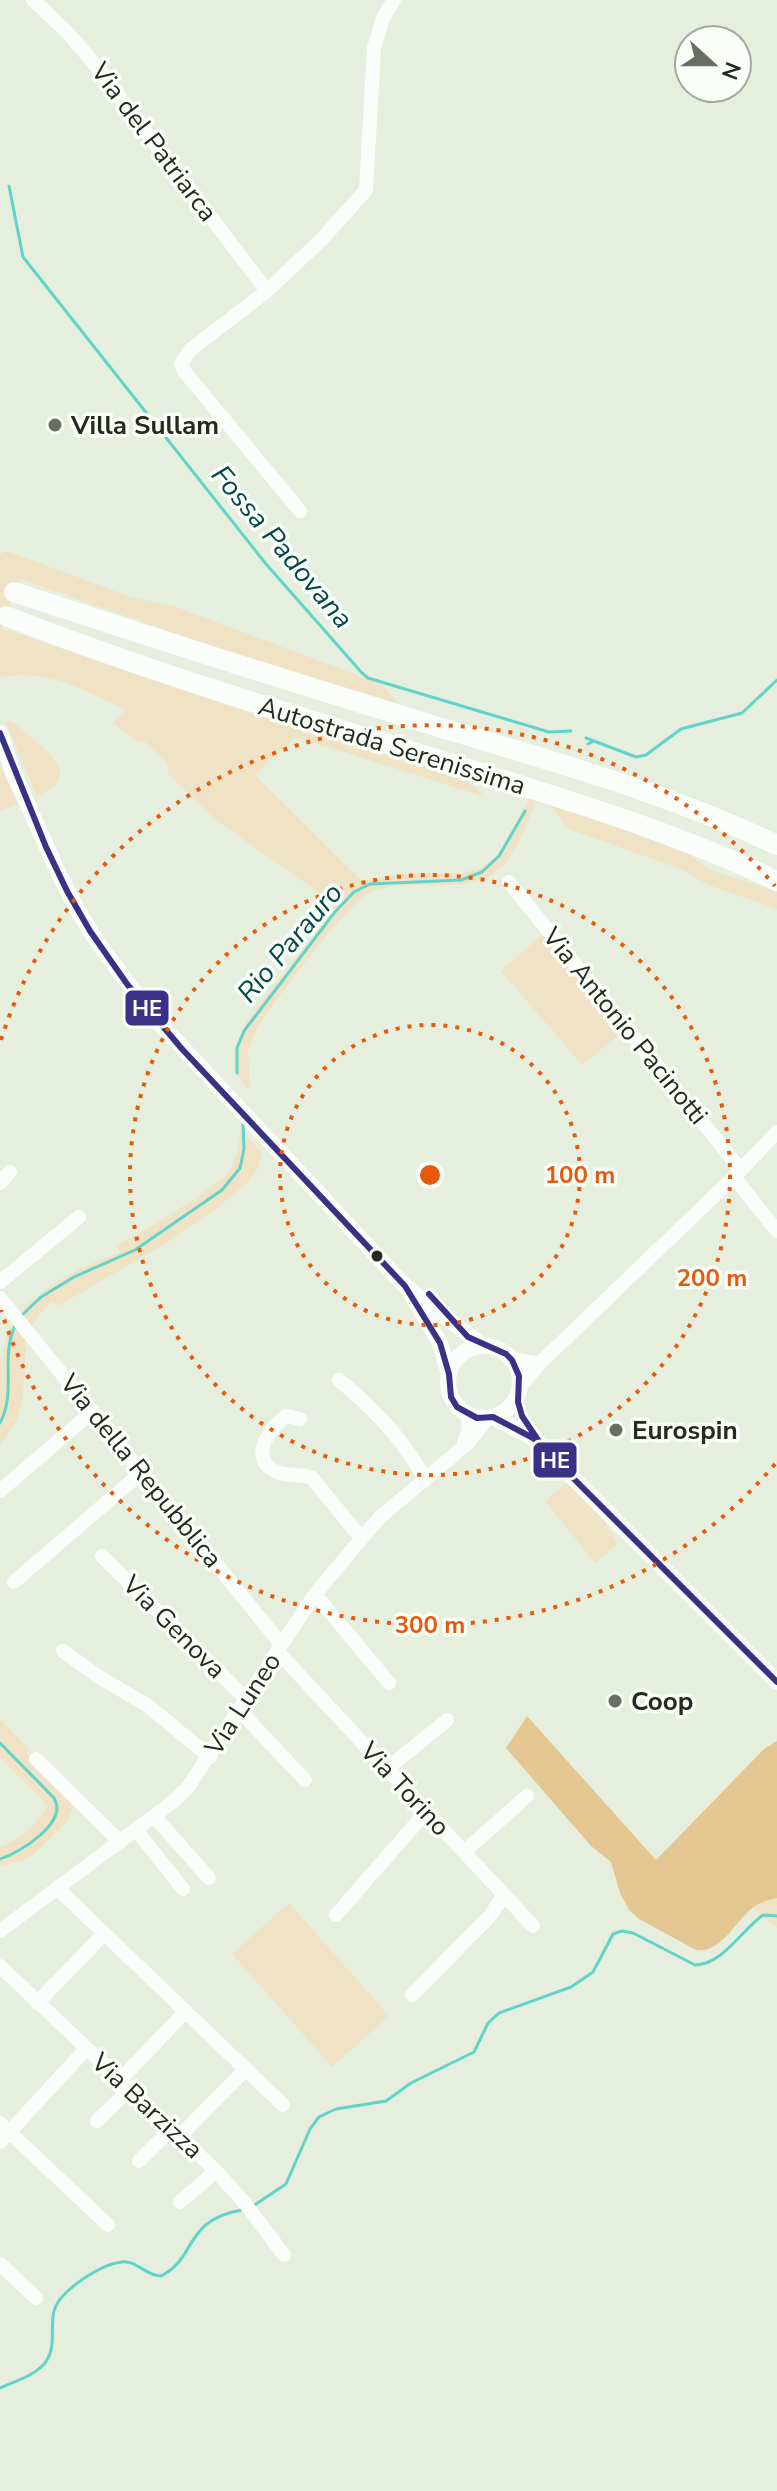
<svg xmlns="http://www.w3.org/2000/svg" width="777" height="2491" font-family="'Nunito Sans',sans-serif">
  <rect width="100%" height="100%" fill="#e6efde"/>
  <path fill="#efe2c5" d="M7,551L131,597L176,607L381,684L400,704L240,656L20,579L1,628L247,712L465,779L486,797L295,737L255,775L363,882L402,874L462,873L481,868L498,855L530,799L536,801C510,868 501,888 423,885C406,885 385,885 369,893C346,905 273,1003 257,1029L248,1051L250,1085L248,1090C234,1075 232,1058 239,1039C246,1019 261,1003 273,987C294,961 314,934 334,908L321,894L220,823L168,774L167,763L143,740L139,743L113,723L126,710C82,689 50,669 0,677V554Z
    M8,720C17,724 26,733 34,740C58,760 77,779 37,796L6,723Z
    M0,766L18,804L2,810H0Z
    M550,805L631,832L690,855L711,870L777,892V909L706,884L681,869L569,829Z
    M544,933L623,1031L582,1065L501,971Z
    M240,1130L262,1152L258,1168L246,1184L218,1207L170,1241L58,1306L53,1301C0,1343 47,1397 0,1444V1357L2,1362C4,1352 5,1341 9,1331C25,1293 84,1265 121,1252L115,1245C132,1240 221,1185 229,1171C236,1159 240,1143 240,1130Z
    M567,1482C588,1501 606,1518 617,1544L595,1563L545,1501Z
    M0,1719L29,1749L27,1753L71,1802L72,1810L66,1823L33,1855L24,1860L0,1866V1847C20,1840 37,1823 48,1806L0,1758Z
    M777,1898V1928L753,1908L759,1903Z
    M289,1903L389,2016L332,2067L232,1954Z"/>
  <path fill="#e4c690" d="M527,1716L656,1860L764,1749L777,1741V1898C771,1900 764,1901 758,1904C737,1916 723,1954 696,1950L639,1919L629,1910L620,1893L611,1862L591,1846L506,1748Z"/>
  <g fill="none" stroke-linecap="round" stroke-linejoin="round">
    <path stroke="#60d4cb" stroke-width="3" d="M9,186L23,257L266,564L362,673L368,678L549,732L571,731
      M586,738L594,741
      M588,744L594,741L636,757L646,755L681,729L742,713L777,680
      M237,1073V1048L244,1031L335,912L354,892L370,884L461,880L482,872L499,856L525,811
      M21,1316L41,1297L74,1277L135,1250L222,1190L240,1168L244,1149L243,1124
      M0,1423C17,1391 0,1358 15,1326
      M0,1743L54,1798C69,1822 20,1853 0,1859
      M253,2206L286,2184L310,2129L319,2117L336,2109L386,2101L411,2083L474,2052L488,2023L499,2013L571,1987L593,1972L613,1934L622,1931L633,1933L695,1965C722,1965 741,1931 763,1915L777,1916
      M0,2388C15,2381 38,2375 47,2360C56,2346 50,2327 54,2311C59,2291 101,2264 122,2262C136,2260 146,2276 161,2276C198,2257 183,2220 242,2210"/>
    <path stroke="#fbfdfa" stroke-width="14" d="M33,0L68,33L92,61L267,291
      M300,511L184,371L181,364L190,350L267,291L322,239L366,190L374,48L383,18L394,0
      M509,882L741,1170
      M734,1177L777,1231
      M0,1183L10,1172
      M0,1282L79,1217
      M0,1298L281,1644
      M512,1359L539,1364
      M339,1380C373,1408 405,1440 425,1480
      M520,1387L539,1364L734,1177L777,1132
      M300,1419L286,1416C268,1429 246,1462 280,1473C290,1476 302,1474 312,1478L361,1538
      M464,1443L469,1430L467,1414
      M0,1491L93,1411
      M102,1556L246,1699
      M14,1582L142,1472
      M315,1594L389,1683
      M63,1651L99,1677L147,1705L210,1757
      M277,1651L533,1926
      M239,1710L305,1780
      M36,1759L120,1842
      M387,1769L447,1720
      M154,1816L209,1878
      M136,1830L183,1889
      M464,1852L527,1796
      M57,1888L283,2105
      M336,1915L426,1812
      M0,1931L174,1801L188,1787L315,1594L379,1518L468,1443L488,1418
      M0,1966L216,2171L244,2202L284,2255
      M412,1995L490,1916L504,1895
      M37,2003L104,1934
      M119,2081L186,2011
      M97,2121L129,2090
      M0,2123L108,2225
      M179,2137L246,2069
      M0,2142L86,2049
      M139,2161L171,2129
      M180,2202L216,2171
      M0,2264L36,2298"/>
    <path stroke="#fbfdfa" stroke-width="16" d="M0,733L13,772L60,876L78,911L98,943L151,1014L405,1286L483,1346
      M413,1298L440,1343L449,1374
      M448 1382a36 36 0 1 1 72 0a36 36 0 1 1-72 0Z
      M493,1417L533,1438L777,1682"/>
    <path stroke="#fbfdfa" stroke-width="20" d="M14,592C153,638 292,682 432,725C548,760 668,793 777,845
      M6,616C154,674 307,719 459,766C567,800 675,832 777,881"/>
    <g stroke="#fafef8" stroke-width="12">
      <path id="bus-1" d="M0,733L46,847L67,891L90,931L127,984L182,1049L405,1286L440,1343L449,1374L451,1397L457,1407L477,1418L493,1417L533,1438L777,1682
        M429,1294L468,1337L506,1354L512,1360L519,1376L518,1402L522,1416L542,1446"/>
    </g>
    <use href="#bus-1" stroke="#393185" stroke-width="6"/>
  </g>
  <g fill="none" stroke="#e8590c" stroke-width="4" stroke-dasharray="4 8">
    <circle cx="430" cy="1175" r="150"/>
    <circle cx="430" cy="1175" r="300"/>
    <path d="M775 1464A450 450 0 0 1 1 1310M1 1040A450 450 0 0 1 775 886"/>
  </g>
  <g fill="#686f61" stroke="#fafef8" stroke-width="3">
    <circle cx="55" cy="425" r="8"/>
    <circle cx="616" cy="1430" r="8"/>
    <circle cx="615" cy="1701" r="8"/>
  </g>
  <circle fill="#242a1e" stroke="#fafef8" stroke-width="3" cx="377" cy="1256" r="7"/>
  <g text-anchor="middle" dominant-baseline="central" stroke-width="7" stroke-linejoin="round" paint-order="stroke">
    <g font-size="26" fill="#242a1e" stroke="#fafef8">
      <text transform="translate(154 142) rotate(53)">Via del Patriarca</text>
      <text transform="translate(392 746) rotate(17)">Autostrada Serenissima</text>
      <text transform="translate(625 1026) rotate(51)">Via Antonio Pacinotti</text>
      <text transform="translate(141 1471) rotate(51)">Via della Repubblica</text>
      <text transform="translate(174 1627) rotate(45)">Via Genova</text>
      <text transform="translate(243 1704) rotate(-57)">Via Luneo</text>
      <text transform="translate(405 1789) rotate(47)">Via Torino</text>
      <text transform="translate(147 2106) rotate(43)">Via Barzizza</text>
    </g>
    <g font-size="26" font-weight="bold" fill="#242a1e" stroke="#fafef8" text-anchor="start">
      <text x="71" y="425">Villa Sullam</text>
      <text x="632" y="1430">Eurospin</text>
      <text x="631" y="1701">Coop</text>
    </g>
    <g font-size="28" font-style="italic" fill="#024846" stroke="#fafef8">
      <text transform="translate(282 547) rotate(50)">Fossa Padovana</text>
      <text transform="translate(290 943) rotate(-50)">Rio Parauro</text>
    </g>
  </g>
  <circle cx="430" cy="1175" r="12" fill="#e8590c" stroke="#fafef8" stroke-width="4"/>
  <g font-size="24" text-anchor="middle" font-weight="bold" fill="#e8590c" stroke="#fafef8" stroke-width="7" stroke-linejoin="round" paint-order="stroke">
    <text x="580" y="1183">100 m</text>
    <text x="712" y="1286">200 m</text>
    <text x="430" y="1633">300 m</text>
  </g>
  <g stroke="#fafef8" stroke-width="3">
    <rect x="124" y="989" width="46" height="38" rx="8" fill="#393185"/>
    <rect x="532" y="1441" width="46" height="38" rx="8" fill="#393185"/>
  </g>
  <g font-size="22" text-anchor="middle" font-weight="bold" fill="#fff">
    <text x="147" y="1016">HE</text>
    <text x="555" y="1468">HE</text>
  </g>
  <g transform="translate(713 64) rotate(111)"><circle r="38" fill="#fafef8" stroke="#a4a9a1" stroke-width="2"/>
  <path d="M0-6L14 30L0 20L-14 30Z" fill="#686f61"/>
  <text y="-12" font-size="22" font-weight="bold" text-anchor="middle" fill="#242a1e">N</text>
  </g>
</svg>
